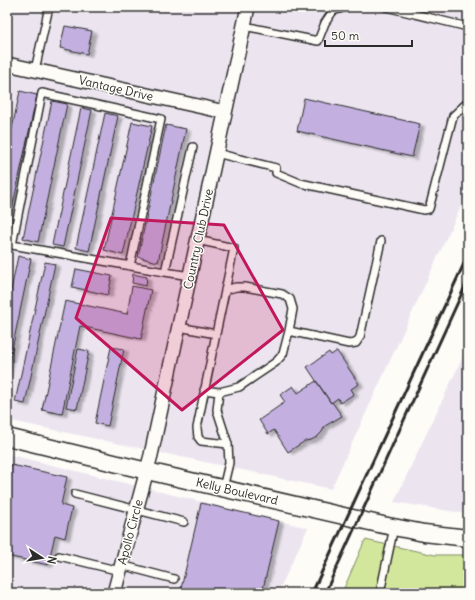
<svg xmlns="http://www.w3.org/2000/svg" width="475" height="600" font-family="Delius,sans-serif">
  <defs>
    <filter id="shadow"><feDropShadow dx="4.5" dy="2.5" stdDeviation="1" flood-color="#0004"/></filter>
  </defs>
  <rect width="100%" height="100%" fill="#fdfcf7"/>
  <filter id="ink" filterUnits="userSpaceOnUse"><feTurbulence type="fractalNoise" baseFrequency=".025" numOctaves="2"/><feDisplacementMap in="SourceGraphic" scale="8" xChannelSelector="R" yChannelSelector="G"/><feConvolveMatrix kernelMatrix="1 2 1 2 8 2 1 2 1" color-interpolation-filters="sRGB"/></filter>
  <g filter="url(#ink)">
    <path fill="#ece5f0" d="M7,7H468V191L331,489L7,420Z
      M468,346V514L394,502Z
      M7,454L308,528L278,593H7Z"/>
    <path fill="#d3e79c" stroke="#7f8964" d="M365,540L435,555H468V593H342Z"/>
    <path fill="#c3b0e0" stroke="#2b2b2b" filter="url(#shadow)" d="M65,26L92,31L87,54L60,48Z
      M20,91L37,95L7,232V152Z
      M304,98L420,124L412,157L297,131Z
      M52,101L67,104L38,242L23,238Z
      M81,108L92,110L63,247L52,245Z
      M105,113L118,116L89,251L76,248Z
      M132,122L152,126L123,255L104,250Z
      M166,125L186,129L158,262L138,257Z
      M18,256L31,259L7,373V309Z
      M45,262L55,264L25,404L15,402Z
      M76,269L112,276L108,295L72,287Z
      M133,274L147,277L146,286L132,283Z
      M132,286L151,290L141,339L80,326L62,414L42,410L65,301L127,314Z
      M111,347L124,349L108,426L95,423Z
      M78,349L89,351L77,409L66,407Z
      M337,351L359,384L351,389L354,394L340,403L338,398L331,403L307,367L329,352L331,355Z
      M316,381L331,403L332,402L342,416L325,426L322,432L317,437L311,440L305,441L288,452L274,430L268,434L259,420L285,402L280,395L293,386L298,393Z
      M7,464L67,477L61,505L72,508L65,538L55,535L48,565L7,556Z
      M201,503L279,521L262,593H180Z"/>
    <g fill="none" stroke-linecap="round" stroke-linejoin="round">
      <g stroke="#2b2b2b" stroke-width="10">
        <path id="service" d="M386,7L468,27
          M244,26L318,41L325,23L333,11L346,7
          M35,70L49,7
          M216,153L276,168V173L300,183L424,210L429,209L453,116L468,102
          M130,266L161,119L42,93L12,245L165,272L190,276
          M165,272L193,147
          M225,290L236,287H245L282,294L290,299L293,309L289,331
          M179,327L216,334L234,248L197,240
          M216,334L197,428L198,437L201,441L228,444L229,463L223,488
          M204,390L219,392L239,387L276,362L283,354L289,331L349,344L356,343L360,337L381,241
          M219,392L217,410L228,444
          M75,494L184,522
          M59,556L120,571
          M121,565L174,579
          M380,593L394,527"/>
      </g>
      <g stroke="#2b2b2b" stroke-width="16">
        <path id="minor" d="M7,64L225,112
          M114,593L151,455L248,7"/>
      </g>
      <g stroke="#2b2b2b" stroke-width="19">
        <path id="tertiary" d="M7,437L147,471L383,525L424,533L468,538"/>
      </g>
      <use href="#service" stroke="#fdfcf7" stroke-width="7"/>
      <use href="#minor" stroke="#fdfcf7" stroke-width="13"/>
      <use href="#tertiary" stroke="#fdfcf7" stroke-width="16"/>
      <path stroke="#2b2b2b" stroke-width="3" d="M312,593L468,255
        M325,593L468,280"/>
    </g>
  </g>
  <path fill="#c2185b" fill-opacity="0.2" stroke="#c2185b" stroke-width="3" stroke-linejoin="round" d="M111,218L224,225L283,330L182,410L76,318Z"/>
  <g text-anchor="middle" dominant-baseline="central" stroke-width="3" stroke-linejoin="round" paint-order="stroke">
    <g font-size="12" fill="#2b2b2b" stroke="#fdfcf7">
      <text transform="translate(116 88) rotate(13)">Vantage Drive</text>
      <text transform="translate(198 239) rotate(-78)">Country Club Drive</text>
      <text transform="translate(237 491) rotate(13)">Kelly Boulevard</text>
      <text transform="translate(130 532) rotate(-75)">Apollo Circle</text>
    </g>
  </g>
  <rect width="475" height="600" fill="none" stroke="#fdfcf7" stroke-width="24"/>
  <rect x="12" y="12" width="451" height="576" fill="none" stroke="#2b2b2b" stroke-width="1.5" filter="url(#ink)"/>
  <g transform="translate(42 558) rotate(102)" stroke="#fdfcf7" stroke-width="3" paint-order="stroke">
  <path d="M0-3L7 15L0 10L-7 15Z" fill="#2b2b2b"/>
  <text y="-6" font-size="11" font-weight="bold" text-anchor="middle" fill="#2b2b2b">N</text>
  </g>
  <path d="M325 40v6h87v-6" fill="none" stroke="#2b2b2b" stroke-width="2"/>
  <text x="331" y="40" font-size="12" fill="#2b2b2b" stroke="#fdfcf7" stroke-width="3" paint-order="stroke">50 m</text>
</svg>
